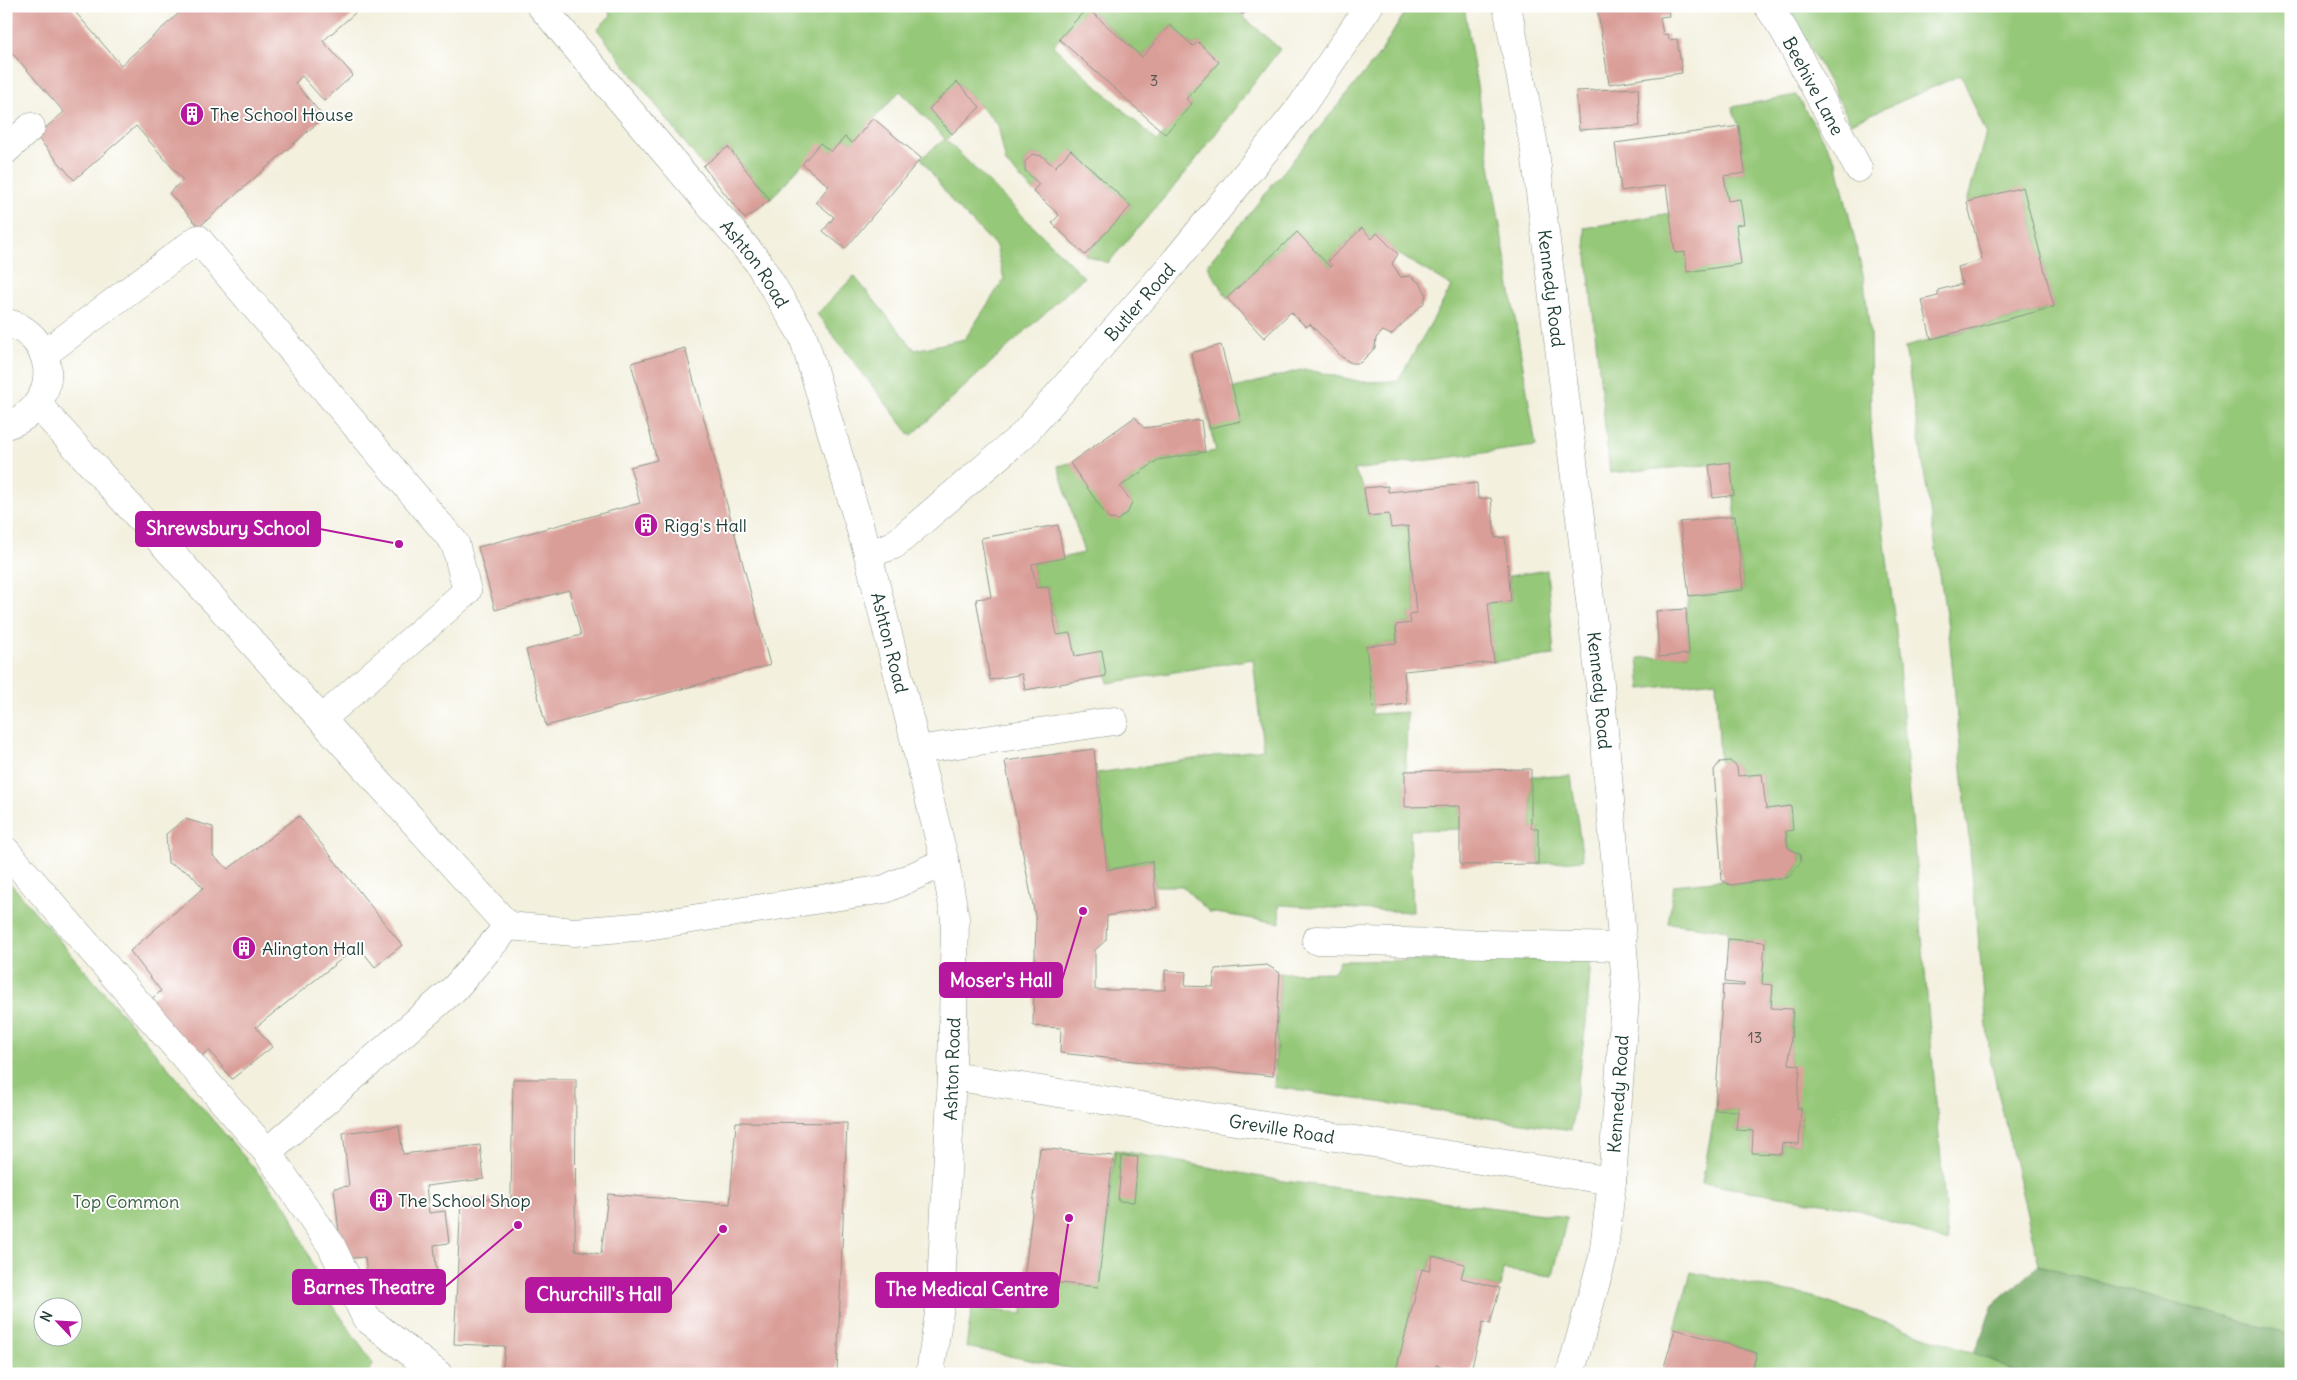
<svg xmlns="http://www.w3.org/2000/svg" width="2297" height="1380" font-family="Delius,sans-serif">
  <rect width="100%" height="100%" fill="#fff"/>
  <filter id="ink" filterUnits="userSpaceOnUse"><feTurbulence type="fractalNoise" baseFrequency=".02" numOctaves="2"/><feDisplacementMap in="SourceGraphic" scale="10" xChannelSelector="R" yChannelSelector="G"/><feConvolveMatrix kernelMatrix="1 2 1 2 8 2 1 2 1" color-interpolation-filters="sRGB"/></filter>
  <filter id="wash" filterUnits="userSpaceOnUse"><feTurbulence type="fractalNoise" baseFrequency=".0096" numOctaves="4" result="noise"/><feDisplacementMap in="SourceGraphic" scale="20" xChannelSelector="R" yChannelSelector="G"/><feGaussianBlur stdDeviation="1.12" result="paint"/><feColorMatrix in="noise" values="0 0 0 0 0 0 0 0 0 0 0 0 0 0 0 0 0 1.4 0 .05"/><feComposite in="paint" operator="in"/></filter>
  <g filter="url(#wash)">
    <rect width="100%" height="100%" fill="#f3f0de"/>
    <path fill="#95c878" stroke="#5a8256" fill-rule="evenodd" d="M604,6H1231L1280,49L1188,170L1108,263L1085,255L1131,206L1072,150L1055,167L1042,156L1032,154L1025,162V171L1039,184L1033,191L1006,163L998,125L957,82L929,109L952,134L946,140L1084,277L911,436L817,314L854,276L915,350L965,339L1004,279L996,246L954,204L921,158L945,139L900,91L852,143L845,137L831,152L802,164L770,200L728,147L703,166L597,29L611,15ZM1088,8L1142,57L1170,25L1193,46L1198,42L1219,62L1186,99L1192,104L1157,141L1053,46Z
      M1409,6H1464L1536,446L1354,470L1364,488L1368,516L1389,514L1391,528L1408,526L1416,613L1409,614L1411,623L1396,625L1397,643L1367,646L1373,708L1371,714L1407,712L1405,807L1460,806V829L1410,830L1413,912L1279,905L1280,923L1209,912L1182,886H1155L1152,861L1107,870L1097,773L1263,749L1253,659L1108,683L1102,652L1075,656L1070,633L1057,635L1048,587L1036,588L1032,564L1084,553L1058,466L1070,463L1132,502L1120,487L1158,460L1216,451L1202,397L1304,369L1362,382L1398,381L1452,286L1398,254L1377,233L1372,239L1361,228L1328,261L1332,266L1330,267L1296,232L1227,298L1207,265L1379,55Z
      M1788,6H2291V1335L2039,1265L1990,1058L1949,634L1905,347L2054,307L2023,188L1967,202L1986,133L1961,75L1851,123Z
      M1796,95L1836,161L1864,279L1870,334L1871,431L1896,631L1948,1242L1858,1209L1702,1183L1715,1110L1738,1111L1736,1130L1753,1131L1752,1153L1781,1154L1782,1143L1799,1144L1801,1108H1797L1789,1064L1793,1010L1771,1008L1773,985L1762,984L1765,942L1728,939V930L1668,923L1674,885L1722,880L1730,885L1789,878L1801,862L1800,854L1788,848L1786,831L1793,829L1791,806L1766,809L1762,774L1738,776L1737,767L1730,761L1720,762L1716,681L1641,689L1638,658L1689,654L1686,609L1689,596L1743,590L1730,463L1610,473L1584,228L1670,213L1685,252L1688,271L1741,264L1736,225L1744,224L1740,200L1728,201L1724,176L1745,173L1739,126L1732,107Z
      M1547,570L1554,655L1494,662L1488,603L1511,601L1509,576Z
      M1531,776H1571L1583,860L1538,864V828H1531Z
      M6,878L288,1208L326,1295L373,1364L369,1374H6ZM42,1308H72V1338H42Z
      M1591,959L1586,1024L1571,1130L1274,1087L1280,973L1334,972L1340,961Z
      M1115,1150L1283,1181L1567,1217L1553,1276L1503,1270L1500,1288L1461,1278L1464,1264L1433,1256L1429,1271L1422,1269L1395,1374H1077V1370L966,1347L972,1307L1023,1314L1024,1279L1098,1287Z
      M1691,1272L1809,1296L1974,1353L2023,1374H1751L1757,1353L1675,1329Z"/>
    <path fill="#78ac68" stroke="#4c744e" d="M2039,1265L2291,1335V1374H2023L1974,1353L1993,1305Z"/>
    <g id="blocks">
      <path fill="#da9e98" d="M11,6H70L121,65L187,6H363L323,41L353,75L324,101L302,76L295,83L324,117L199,227L169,193L183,180L136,126L74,180L36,136L64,112L6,46V11Z
        M1231,6H1250L1243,15Z
        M1597,6H1672L1668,8L1669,16L1660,17L1663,35L1668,34L1669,40L1677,39L1682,73L1609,84Z
        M1087,8L1142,57L1170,25L1193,46L1198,42L1219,62L1186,99L1192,104L1165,134L1059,39Z
        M957,82L980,107L952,134L929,109Z
        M1638,88L1640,126L1579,130L1576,91Z
        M873,118L921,158L845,249L823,231L834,217L816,202L829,186L802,164L820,143L831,152L845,137L852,143Z
        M1739,126L1745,173L1724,176L1728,201L1740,199L1744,224L1736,225L1741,264L1687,272L1685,252L1675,253L1666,185L1621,191L1615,143Z
        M728,147L770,200L745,219L703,166Z
        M1071,150L1131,206L1085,255L1052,223L1059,215L1033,191L1039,184L1025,171V162L1032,154L1042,156L1055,167Z
        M2023,187L2054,307L1931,339L1922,300L1938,296V290L1962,284L1958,267L1982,260L1967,202Z
        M1362,228L1372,239L1377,233L1398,254L1392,264L1401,277L1410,276L1421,284L1426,294L1424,303L1391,335L1383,331L1376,338L1375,348L1360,363H1351L1342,357L1310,324L1306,327L1291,312L1264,338L1227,298L1297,232L1330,267L1332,266L1328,261Z
        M1221,345L1241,421L1210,428L1191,353Z
        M685,348L770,665L546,726L526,650L581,635L569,590L495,610L478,547L640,503L630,467L657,460L631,363Z
        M1135,417L1144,428L1201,420L1205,452L1158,460L1120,487L1132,502L1128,512L1118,520L1109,519L1070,463Z
        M1730,462L1734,495L1713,498L1709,465Z
        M1477,483L1478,499L1491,498L1495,538L1505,537L1511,601L1488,603L1494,662L1404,671L1407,704L1373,708L1366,646L1397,643L1396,625L1411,623L1409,614L1416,613L1408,526L1391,528L1389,514L1368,516L1364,488L1388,486V492Z
        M1735,516L1743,590L1689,596L1680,522Z
        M1058,525L1064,558L1032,564L1036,588L1048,587L1057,635L1070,633L1075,656L1102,651L1106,676L1025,690L1022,674L990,680L976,599L991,597L981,538Z
        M1686,609L1689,654L1659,657L1656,611Z
        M1094,749L1107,870L1152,861L1157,907L1107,916L1106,940L1095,950V990H1165V970L1186,972L1185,986L1213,987L1215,969L1267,965L1280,973L1273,1076L1060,1053L1061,1028L1033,1026L1036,921L1005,761Z
        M1730,761L1737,767L1738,776L1762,774L1766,809L1791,806L1793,830L1786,831L1788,848L1800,854L1801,862L1789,877L1730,885L1722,880L1714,770L1720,762Z
        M1531,769V828H1538V864L1460,865V806L1405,807V771Z
        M299,816L402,945L375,967L358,946L256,1027L272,1047L232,1079L209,1050L196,1061L149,1001L161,991L130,951L203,888L190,873L168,863L166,834L185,819L213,827V856L228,869Z
        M1728,939L1765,942L1762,984L1773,985L1771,1008L1793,1009L1789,1064L1800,1065L1797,1108H1801L1799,1144L1782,1143L1781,1154L1752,1153L1753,1131L1736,1130L1738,1111L1715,1110L1723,985L1744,986V984L1725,982Z
        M513,1079H576L575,1250L601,1254L608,1194L730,1204L736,1122L847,1123L837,1374H502L505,1346L454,1344L461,1199L511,1198Z
        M399,1126L403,1154L480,1145L484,1179L426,1186L429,1213L445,1211L449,1243L434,1245L438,1287L369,1295L365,1257L342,1259L334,1188L349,1186L343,1133Z
        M1040,1148L1113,1156L1098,1287L1024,1279Z
        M1122,1156L1138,1157L1134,1202L1118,1201Z
        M1433,1256L1465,1264L1461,1278L1500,1288L1490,1324L1483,1322L1470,1374L1436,1365L1433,1374H1395L1422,1269L1429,1271Z
        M1675,1329L1757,1353L1751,1374H1662Z"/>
    </g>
  </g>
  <g filter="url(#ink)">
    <use href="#blocks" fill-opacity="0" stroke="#899689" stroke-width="1"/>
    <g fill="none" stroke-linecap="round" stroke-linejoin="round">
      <g stroke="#899689" stroke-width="29">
        <g id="minor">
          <path id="s1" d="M541,6L758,262L803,336L868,554L945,862L955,918L952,1076L940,1306L930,1374"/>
          <path id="s2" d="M1507,6L1535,151L1599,673L1626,985L1612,1181L1603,1257L1570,1374"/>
          <path id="s3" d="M1768,6L1784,30L1858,168"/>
          <path d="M6,150L31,127"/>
          <path d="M6,323C16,324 26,331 33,338C61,368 46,414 6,425"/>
          <path d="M44,354L198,239L455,543L467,591L322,719"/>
          <path d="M38,405L508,926L574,932L647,926L885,889L945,862"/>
          <path id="s4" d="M868,554L894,545L1023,435L1176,260L1300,108L1369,6"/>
          <path d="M917,750L1114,721"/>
          <path d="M6,851L267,1152L455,988L508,926"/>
          <path d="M1316,940L1622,947"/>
          <path id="s5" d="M952,1076L1612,1181"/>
          <path d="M267,1152L331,1245L366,1318L438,1374"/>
        </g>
      </g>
      <use href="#minor" stroke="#fff" stroke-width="28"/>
    </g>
  </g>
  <defs>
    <g id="building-disc" transform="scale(1.25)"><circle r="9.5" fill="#b5179e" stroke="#fff"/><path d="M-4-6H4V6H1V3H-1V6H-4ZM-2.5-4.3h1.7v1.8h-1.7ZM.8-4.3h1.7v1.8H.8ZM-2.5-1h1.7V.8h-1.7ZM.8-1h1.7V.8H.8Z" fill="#fff"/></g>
  </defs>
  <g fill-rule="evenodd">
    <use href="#building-disc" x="192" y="114"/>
    <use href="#building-disc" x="646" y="525"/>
    <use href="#building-disc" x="244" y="948"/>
    <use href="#building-disc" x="381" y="1200"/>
  </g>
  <g text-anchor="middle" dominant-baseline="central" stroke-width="4" stroke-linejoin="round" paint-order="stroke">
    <g font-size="15" fill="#4e554d">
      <text x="1154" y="80">3</text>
      <text x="1755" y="1037">13</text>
    </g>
    <g font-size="18" fill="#1f3d34" stroke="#fff">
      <text stroke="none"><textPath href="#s3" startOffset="92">Beehive Lane</textPath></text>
      <text stroke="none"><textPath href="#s1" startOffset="335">Ashton Road</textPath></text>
      <text stroke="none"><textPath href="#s2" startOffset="286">Kennedy Road</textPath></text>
      <text stroke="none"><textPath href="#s4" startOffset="374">Butler Road</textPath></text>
      <text stroke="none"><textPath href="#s1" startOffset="741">Ashton Road</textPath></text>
      <text stroke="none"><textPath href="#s2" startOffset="691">Kennedy Road</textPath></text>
      <text transform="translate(952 1069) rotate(-88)">Ashton Road</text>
      <text transform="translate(1618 1094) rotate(-86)">Kennedy Road</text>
      <text stroke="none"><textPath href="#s5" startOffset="334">Greville Road</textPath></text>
    </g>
    <g font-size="18" fill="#1f3d34" stroke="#fff" text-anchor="start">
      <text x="210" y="114">The School House</text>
      <text x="664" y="525">Rigg's Hall</text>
      <text x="262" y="948">Alington Hall</text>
      <text x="398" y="1200">The School Shop</text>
    </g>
    <g font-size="18" fill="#3c6045" stroke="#fff">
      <text x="126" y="1201">Top Common</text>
    </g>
  </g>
  <path fill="none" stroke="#b5179e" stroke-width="2" d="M399 544L320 529M1083 911L1062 980M518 1225L445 1287M1069 1218L1058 1290M723 1229L671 1295"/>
  <g fill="#b5179e" stroke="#fff" stroke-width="2">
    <circle cx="399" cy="544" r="5"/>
    <circle cx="1083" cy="911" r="5"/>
    <circle cx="518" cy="1225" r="5"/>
    <circle cx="1069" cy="1218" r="5"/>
    <circle cx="723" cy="1229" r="5"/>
  </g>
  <g fill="#b5179e" stroke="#b5179e" stroke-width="2">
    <rect x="136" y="512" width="184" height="34" rx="5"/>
    <rect x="940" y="963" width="122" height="34" rx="5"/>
    <rect x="293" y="1270" width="152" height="34" rx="5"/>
    <rect x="876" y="1273" width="182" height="34" rx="5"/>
    <rect x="526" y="1278" width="145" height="34" rx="5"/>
  </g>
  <g font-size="19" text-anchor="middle" font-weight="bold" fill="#fff">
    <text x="228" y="535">Shrewsbury School</text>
    <text x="1001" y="987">Moser's Hall</text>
    <text x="369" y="1294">Barnes Theatre</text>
    <text x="967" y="1296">The Medical Centre</text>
    <text x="599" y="1301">Churchill's Hall</text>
  </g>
  <rect width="2297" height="1380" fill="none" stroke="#fff" stroke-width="25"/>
  <g transform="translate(58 1322) rotate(295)"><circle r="24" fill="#ffffff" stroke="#a5b1ae"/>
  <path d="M0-4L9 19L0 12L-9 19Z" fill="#b5179e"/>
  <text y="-8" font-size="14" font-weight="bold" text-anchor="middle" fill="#1f3d34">N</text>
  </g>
</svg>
